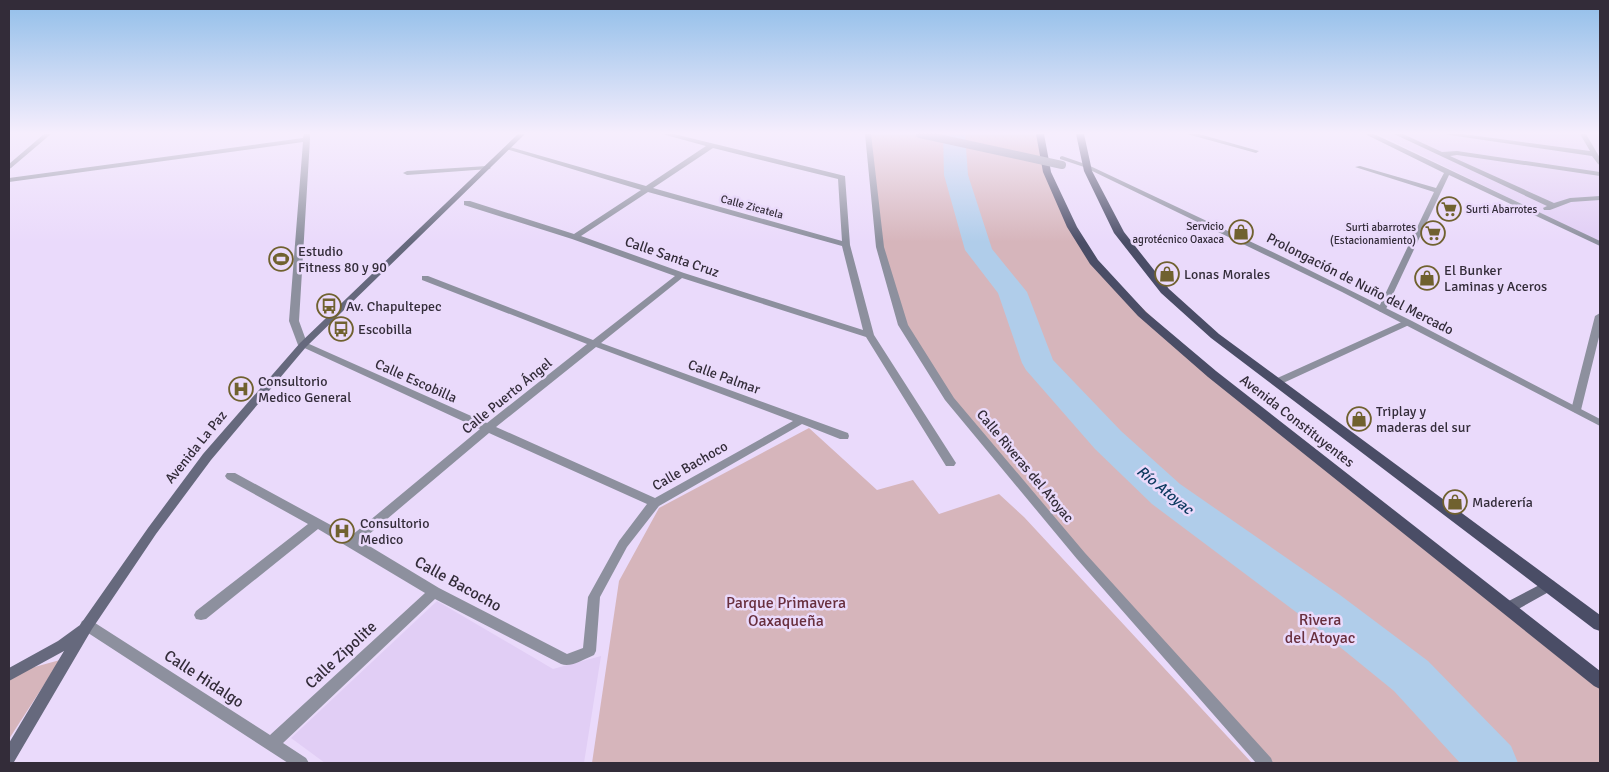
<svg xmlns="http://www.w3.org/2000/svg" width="1609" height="772" font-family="Signika,sans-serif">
  <rect width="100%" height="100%" fill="#eadafb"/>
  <path fill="#e1cef5" d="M1378,134H1600V242Z
    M437,601L553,669L601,656L584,763H325L291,738Z"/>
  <path fill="#d6b5bb" d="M869,134H1043L1047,172L1094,262L1212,374L1600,681V763H1257L950,400L903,325L880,247Z
    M809,428L877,490L913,480L939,514L999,494L1024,517L1252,763H592L619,581L659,508Z
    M60,660L9,739V674Z"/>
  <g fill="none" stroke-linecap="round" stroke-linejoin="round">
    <path fill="#b0cdea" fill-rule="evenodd" d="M943,134H965L968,175L992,249L1027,292L1053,360L1121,431L1180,484L1340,595L1428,661L1511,746L1518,763H1460L1394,691L1308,621L1152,504L1095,449L1026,370L1022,363L998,293L965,250L944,175Z"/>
    <path fill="#8d909e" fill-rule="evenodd" d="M304,134H310V139L299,321L307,343L487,423L587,344L422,280V276H428L593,340L675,276L572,239L464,205V201H470L574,234L641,190L506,149V147H510L646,186L706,146L662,134H674L845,176L850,245L874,335L956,463L954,466H946L866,337L682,278L601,343L848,433L849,436L848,439H840L802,424L659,506L627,547L600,597L596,651L594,655C584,659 571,668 561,664L435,599L283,743L306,758L309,763H288L82,629L80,625L82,621L87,619L92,621L270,735L425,593L318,529L206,619L201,620L196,619L194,615L196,611L308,524L227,479L225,476L227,473H235L351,536L480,429L298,345L289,321L303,142L9,182V178L303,138ZM713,148L838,179L842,241L653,188ZM648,192L842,246L863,330L684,273L581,236ZM596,347L793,421L655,498L496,427ZM489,433L647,504L619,541L588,597L583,648L567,654L439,588L361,541Z
      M1187,134H1199L1259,151L1256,153Z
      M1365,134H1374L1600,241V246L1449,175L1386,309L1382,312L1379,311L1378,309L1434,192L1355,167L1360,166L1436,188L1444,173Z
      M1394,134H1403L1442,152L1457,151L1600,172V176L1457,155L1450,156L1554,203L1570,198L1600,196V200L1571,202L1550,210H1544L1543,208L1547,206Z
      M1443,134H1463L1590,151L1580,134H1586L1600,158V165L1598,164L1592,156Z
      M487,166L491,168L489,169L407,175L403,173L407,171Z
      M1600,313V333L1581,410L1576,413L1571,410L1595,316Z
      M1406,320L1409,321L1411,323L1409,325L1281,384H1273L1272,382L1273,380Z"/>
    <path fill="#8d909e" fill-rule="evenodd" d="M44,134H51L11,168L9,169V164Z
      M865,134H871L884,247L908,325L954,398L1085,553L1271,758L1273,763H1256L1077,559L945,400L898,325L876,247Z
      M1062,156L1088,165L1283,257L1412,321L1600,419V426L1342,292L1084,167L1060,159V157Z"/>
    <path fill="#66697d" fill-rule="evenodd" d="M518,134H525L306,347L211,460L156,534L92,629L14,762L9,763V743L64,651L9,681V668L58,641L80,625L148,528L203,454L300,343Z
      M1549,580L1554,581L1555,585L1554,589L1513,612L1508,613L1503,612L1501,608L1503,604Z"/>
    <path fill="#4a4d66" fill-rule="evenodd" d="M1036,134H1044L1051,172L1077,227L1098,260L1146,312L1216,371L1600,671V689L1594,686L1208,377L1138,316L1090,264L1067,227L1043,172Z
      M1076,134H1084L1092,171L1124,232L1169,289L1219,334L1600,615V631L1594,629L1211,338L1161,293L1114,233L1084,171Z"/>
    <path stroke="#8d909e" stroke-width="8" d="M920,134L1062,165"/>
  </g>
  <linearGradient id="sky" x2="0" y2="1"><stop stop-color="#91bee9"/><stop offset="0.55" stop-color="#f6eefd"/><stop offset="1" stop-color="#f6eefd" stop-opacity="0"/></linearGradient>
  <rect width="1609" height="242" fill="url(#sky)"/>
  <defs>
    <g id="supermarket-ring" transform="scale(1.25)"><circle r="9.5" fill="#eadafb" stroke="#70612f" stroke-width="1.5"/><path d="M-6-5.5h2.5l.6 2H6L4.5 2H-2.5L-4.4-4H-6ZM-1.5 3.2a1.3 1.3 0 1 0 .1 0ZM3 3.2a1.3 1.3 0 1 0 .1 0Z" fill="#70612f"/></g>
    <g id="shop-ring" transform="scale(1.25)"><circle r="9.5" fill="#eadafb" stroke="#70612f" stroke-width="1.5"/><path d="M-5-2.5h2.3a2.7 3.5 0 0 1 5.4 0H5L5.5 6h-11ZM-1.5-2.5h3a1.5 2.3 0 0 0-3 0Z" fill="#70612f"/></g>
    <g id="stadium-ring" transform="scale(1.25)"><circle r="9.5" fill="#eadafb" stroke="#70612f" stroke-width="1.5"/><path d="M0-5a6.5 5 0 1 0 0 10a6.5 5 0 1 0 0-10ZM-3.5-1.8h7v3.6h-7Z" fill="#70612f"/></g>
    <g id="bus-ring" transform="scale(1.25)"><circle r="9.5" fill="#eadafb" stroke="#70612f" stroke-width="1.5"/><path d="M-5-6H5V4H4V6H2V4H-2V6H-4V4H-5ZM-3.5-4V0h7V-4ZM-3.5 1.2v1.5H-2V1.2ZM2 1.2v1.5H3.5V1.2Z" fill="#70612f"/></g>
    <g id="hospital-ring" transform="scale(1.25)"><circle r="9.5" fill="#eadafb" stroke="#70612f" stroke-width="1.5"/><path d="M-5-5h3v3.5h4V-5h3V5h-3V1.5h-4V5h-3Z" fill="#70612f"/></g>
  </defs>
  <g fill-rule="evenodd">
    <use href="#supermarket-ring" x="1449" y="209"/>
    <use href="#shop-ring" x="1241" y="232"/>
    <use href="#supermarket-ring" x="1433" y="233"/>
    <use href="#stadium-ring" x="281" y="259"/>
    <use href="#shop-ring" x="1167" y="274"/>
    <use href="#shop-ring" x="1427" y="278"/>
    <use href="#bus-ring" x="329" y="306"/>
    <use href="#bus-ring" x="341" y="329"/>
    <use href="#hospital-ring" x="241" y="389"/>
    <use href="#shop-ring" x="1359" y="419"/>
    <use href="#shop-ring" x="1455" y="502"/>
    <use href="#hospital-ring" x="342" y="531"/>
  </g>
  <g text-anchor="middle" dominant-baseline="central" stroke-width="5" stroke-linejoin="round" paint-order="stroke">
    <g font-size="11" fill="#332c39" stroke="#eadafb">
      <text transform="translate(752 207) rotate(15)">Calle Zicatela</text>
    </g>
    <g font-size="11" fill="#332c39" stroke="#eadafb" text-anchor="end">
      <text x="1466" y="209" text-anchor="start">Surti Abarrotes</text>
      <text x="1224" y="226">Servicio<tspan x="1224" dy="13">agrotécnico Oaxaca</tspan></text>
      <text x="1416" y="227">Surti abarrotes<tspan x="1416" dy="13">(Estacionamiento)</tspan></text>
    </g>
    <g font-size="14" fill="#332c39" stroke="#eadafb" text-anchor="start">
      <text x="298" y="251">Estudio<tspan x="298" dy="16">Fitness 80 y 90</tspan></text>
      <text x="1444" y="270">El Bunker<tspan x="1444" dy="16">Laminas y Aceros</tspan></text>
      <text x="1184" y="274">Lonas Morales</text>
      <text x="346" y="306">Av. Chapultepec</text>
      <text x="358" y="329">Escobilla</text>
      <text x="258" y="381">Consultorio<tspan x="258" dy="16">Medico General</tspan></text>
      <text x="1376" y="411">Triplay y<tspan x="1376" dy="16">maderas del sur</tspan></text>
      <text x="1472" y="502">Maderería</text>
      <text x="360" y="523">Consultorio<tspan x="360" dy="16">Medico</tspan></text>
    </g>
    <g font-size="14" fill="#332c39" stroke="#eadafb">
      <text transform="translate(672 257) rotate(19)">Calle Santa Cruz</text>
      <text transform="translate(1360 284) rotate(27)">Prolongación de Nuño del Mercado</text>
      <text transform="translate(724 377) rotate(20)">Calle Palmar</text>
      <text transform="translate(416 381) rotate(24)">Calle Escobilla</text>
      <text transform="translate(507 396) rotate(-39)">Calle Puerto Ángel</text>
      <text transform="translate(1297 421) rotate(38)">Avenida Constituyentes</text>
      <text transform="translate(196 447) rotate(-51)">Avenida La Paz</text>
      <text transform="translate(690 466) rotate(-30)">Calle Bachoco</text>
      <text transform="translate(1025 466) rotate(50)">Calle Riveras del Atoyac</text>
    </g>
    <g font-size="15" font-style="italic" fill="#0d3a60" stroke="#eadafb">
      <text transform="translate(1165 490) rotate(39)">Río Atoyac</text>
    </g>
    <g font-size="16" fill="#332c39" stroke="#eadafb">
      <text transform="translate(458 584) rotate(29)">Calle Bacocho</text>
      <text transform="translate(341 655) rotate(-43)">Calle Zipolite</text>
      <text transform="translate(204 679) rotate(33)">Calle Hidalgo</text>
    </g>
    <g font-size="16" fill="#682f3e" stroke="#eadafb">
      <text x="786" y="603">Parque Primavera<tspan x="786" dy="18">Oaxaqueña</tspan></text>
      <text x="1320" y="620">Rivera<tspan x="1320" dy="18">del Atoyac</tspan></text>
    </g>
  </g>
  <rect width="1609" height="772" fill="none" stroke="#332c39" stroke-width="20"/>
</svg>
